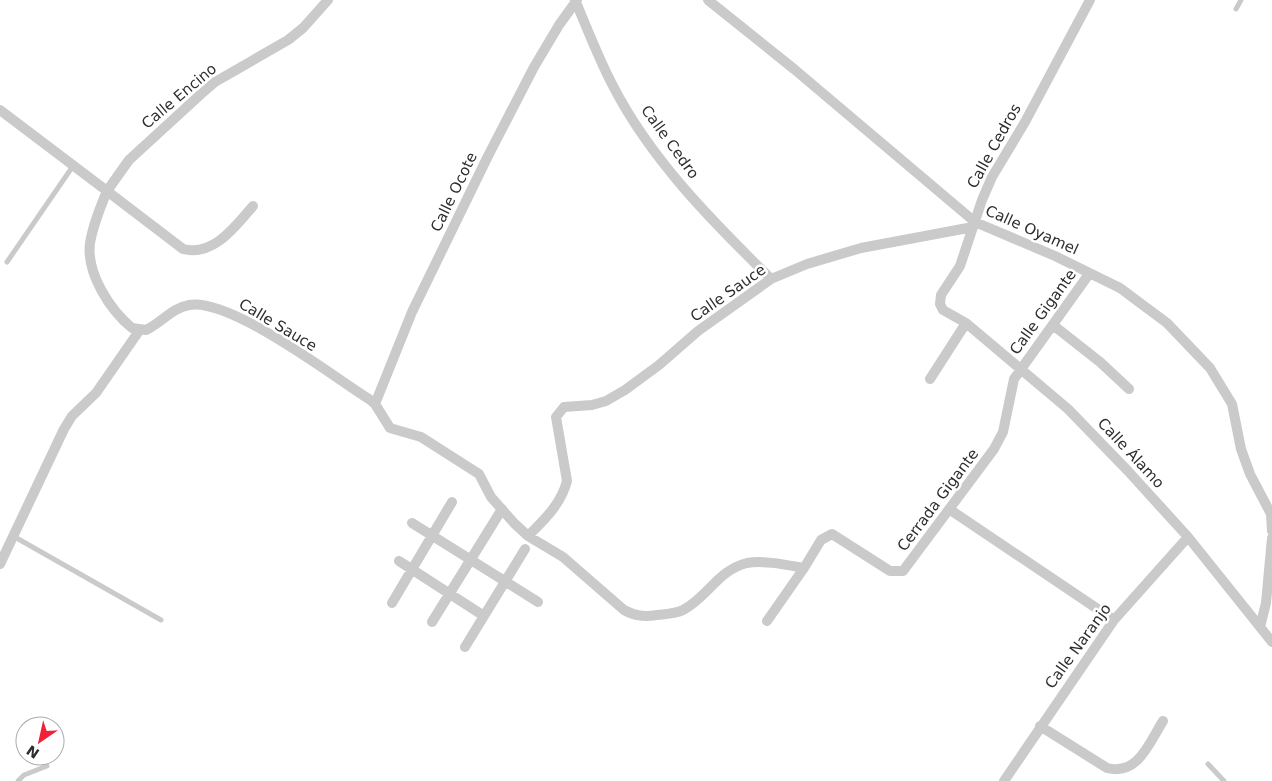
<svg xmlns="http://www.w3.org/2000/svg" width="1272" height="781" font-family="'DejaVu Sans',sans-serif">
  <rect width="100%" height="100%" fill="#fff"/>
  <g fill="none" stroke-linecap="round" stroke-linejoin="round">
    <path stroke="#cacaca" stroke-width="5" d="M1236,9L1241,0
      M7,262L73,166
      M13,536L161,620
      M1208,764L1224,781
      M18,781L24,775L47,766"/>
    <path stroke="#cacaca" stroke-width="10" d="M575,0C587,28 598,57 612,84C650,159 712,221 771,279
      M708,0L794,69L975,222L1055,256L1120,288L1167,323L1210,368L1232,404L1241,449L1250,474L1271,514L1272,531
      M1090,0L1025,122L992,177L982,200L960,266L941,295L940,304L943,310L966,323L1068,409L1128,471L1188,537L1272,642
      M0,110L107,191C100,208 93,225 90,243C86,273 110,310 132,328L146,330C161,323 172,308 189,305C231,298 331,375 369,399L375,404L390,428L421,437L479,474L491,497L514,523L528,536L563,557L624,610C635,616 644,617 657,615C665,614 675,614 683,610C707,598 718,570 747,563C764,560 787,565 804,568L821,540L832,534L890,571H903L994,449L1003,432L1014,379L1089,274
      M253,206C235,227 213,257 183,249L107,191L129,160L201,94L215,82L288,40L303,28L328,0
      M1053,325L1100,362L1129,389
      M930,379L966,323
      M375,404L412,312L488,156L534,67L559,25L577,0
      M949,509L1114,620
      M412,523L538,602
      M528,536C545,519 561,504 567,481L556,417L564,407L592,405L606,401L625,390L659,365L698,331L771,279L807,264L861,248L973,227
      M399,561L484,616
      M0,564L64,429L72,416L96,393L139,331
      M392,603L452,502
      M767,621L804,568
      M432,622L502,509
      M1260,627L1266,603L1272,538
      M465,647L525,549
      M1040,726L1107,768C1138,776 1149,743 1163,721
      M1004,781L1114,620L1188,537"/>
  </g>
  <g text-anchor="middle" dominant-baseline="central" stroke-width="5" stroke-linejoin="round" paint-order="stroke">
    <g font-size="15" fill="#2d2d2d" stroke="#fff">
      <text transform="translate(179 96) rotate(-40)">Calle Encino</text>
      <text transform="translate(670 142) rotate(54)">Calle Cedro</text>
      <text transform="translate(994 146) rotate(-61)">Calle Cedros</text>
      <text transform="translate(454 192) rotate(-64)">Calle Ocote</text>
      <text transform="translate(1032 230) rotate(24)">Calle Oyamel</text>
      <text transform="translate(728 293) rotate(-35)">Calle Sauce</text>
      <text transform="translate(1043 312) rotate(-54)">Calle Gigante</text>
      <text transform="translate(278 325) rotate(31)">Calle Sauce</text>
      <text transform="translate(1131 453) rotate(47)">Calle Álamo</text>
      <text transform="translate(938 500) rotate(-53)">Cerrada Gigante</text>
      <text transform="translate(1078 646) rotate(-54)">Calle Naranjo</text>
    </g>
  </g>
  <g transform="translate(40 741) rotate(214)"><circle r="24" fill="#ffffff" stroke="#ababab"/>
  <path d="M0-4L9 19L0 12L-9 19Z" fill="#f12238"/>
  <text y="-8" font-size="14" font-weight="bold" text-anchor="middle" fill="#2d2d2d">N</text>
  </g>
</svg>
